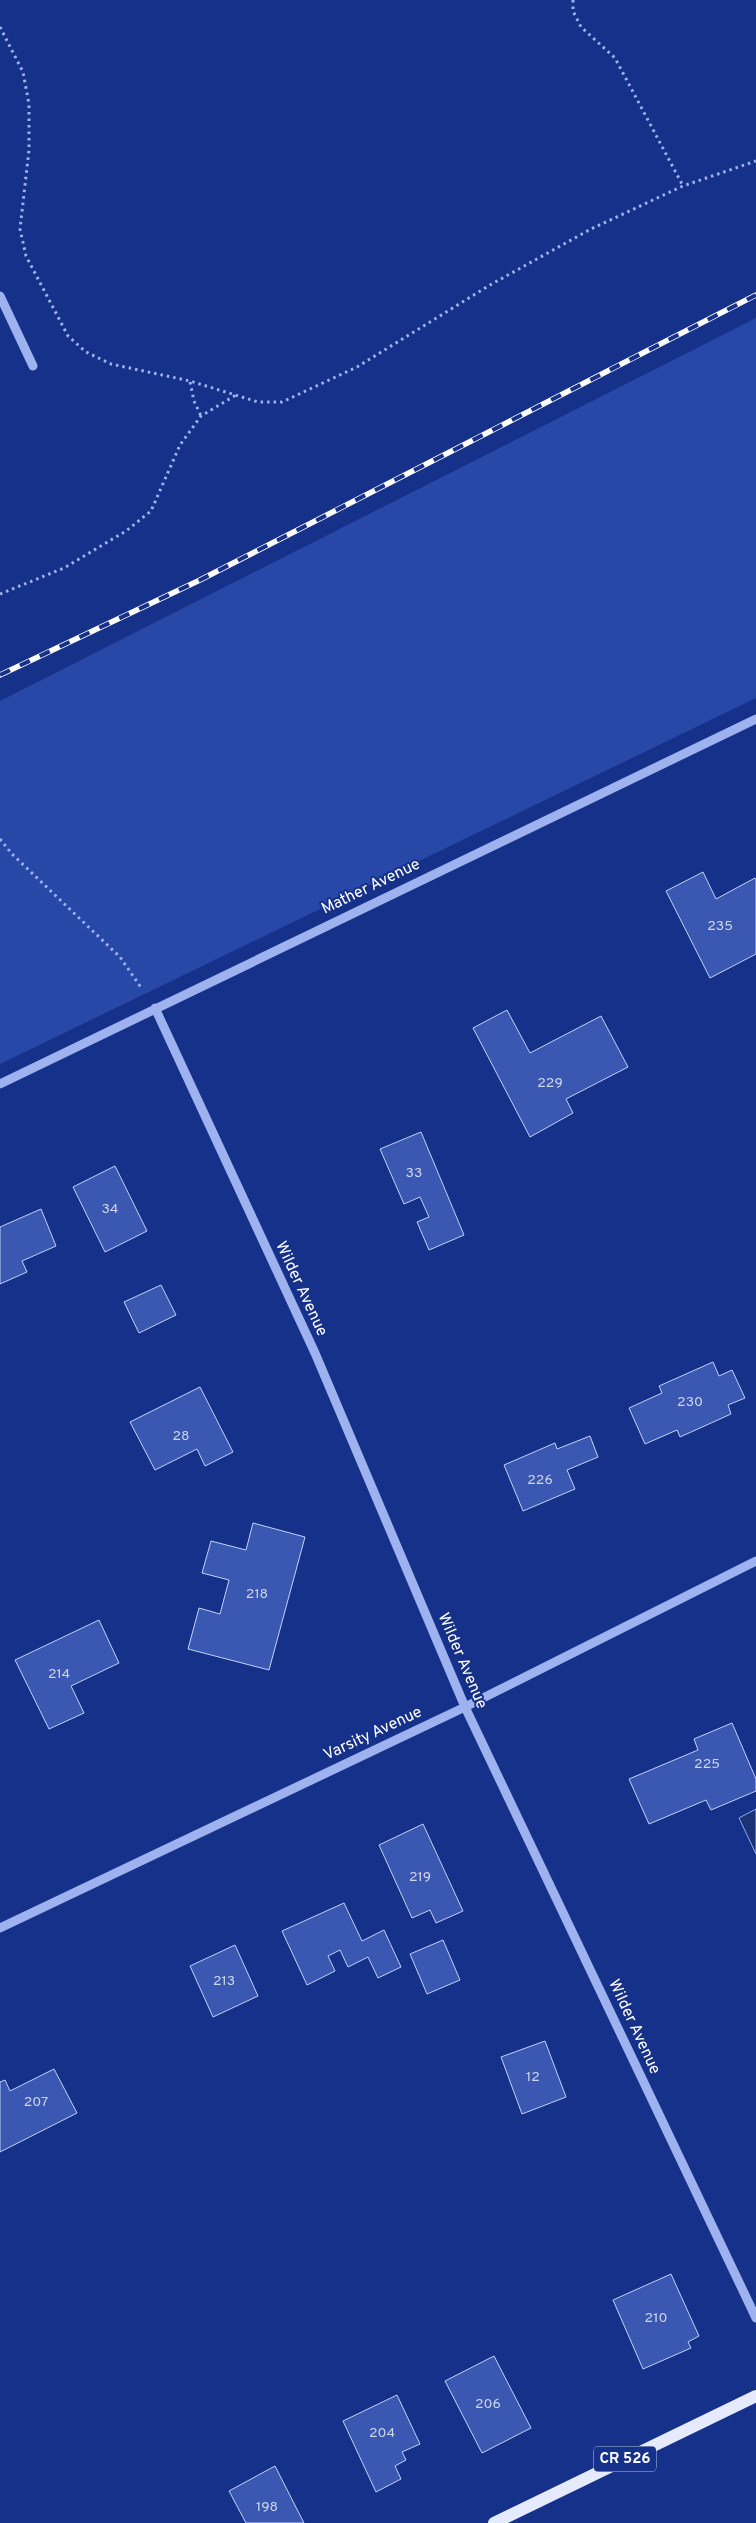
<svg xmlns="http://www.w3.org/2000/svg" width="756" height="2523" font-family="Overpass,sans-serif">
  <rect width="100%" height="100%" fill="#163189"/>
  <path fill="#2848a8" d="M756,318V698L0,1064V701Z"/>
  <path fill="#1d3274" stroke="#8fa9f2" d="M756,1809V1854L739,1818Z"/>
  <path fill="#3a58b1" stroke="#c3d1fb" d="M703,872L716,899L755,878L756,880V954L710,978L666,891Z
    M507,1010L530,1053L601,1016L628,1067L566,1099L573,1113L530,1137L473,1028Z
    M421,1132L464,1235L429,1250L417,1222L429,1217L420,1197L404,1204L380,1149Z
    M115,1166L147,1231L105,1252L73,1187Z
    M41,1209L56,1246L22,1261L27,1272L0,1284V1227Z
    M161,1285L176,1315L139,1333L124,1302Z
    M713,1362L719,1376L732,1370L745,1398L728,1405L731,1414L680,1437L677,1430L645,1444L629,1408L662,1393L659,1386Z
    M200,1387L233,1452L205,1466L197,1449L155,1470L130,1422Z
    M590,1436L598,1457L567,1470L575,1489L523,1511L504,1465L555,1443L557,1449Z
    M253,1523L305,1537L269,1670L188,1649L199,1608L220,1614L229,1580L202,1573L211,1541L246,1550Z
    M99,1620L119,1663L71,1686L84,1713L49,1729L15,1660Z
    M732,1723L756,1779V1791L711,1810L706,1800L649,1824L629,1779L698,1750L694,1739Z
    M423,1824L463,1911L436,1923L430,1910L412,1918L379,1845Z
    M344,1903L362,1941L384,1930L401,1967L378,1978L368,1957L348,1967L340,1950L328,1956L335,1971L307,1985L282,1931Z
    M443,1940L460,1980L427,1994L410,1954Z
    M235,1945L258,1996L213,2017L190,1966Z
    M545,2041L566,2097L522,2114L501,2057Z
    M54,2069L77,2113L0,2152V2082L5,2080L10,2091Z
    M671,2274L699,2336L688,2342L691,2348L643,2369L613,2300Z
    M494,2356L531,2428L482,2453L445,2381Z
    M397,2395L420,2444L402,2452L406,2460L395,2466L401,2479L376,2492L343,2421Z
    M275,2466L304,2523H246L229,2491Z"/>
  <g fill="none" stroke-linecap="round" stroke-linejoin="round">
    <path stroke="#9db2ef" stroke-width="3" stroke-dasharray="2.5 4" stroke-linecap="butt" d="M573,0V11L581,27L615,58L683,186
      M0,27L23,72L29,104V150L20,229L26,256L68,336L86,352L111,364L190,381L258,402H282L357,367L490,285L591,229L683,186L756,161
      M190,382L194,401L201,416
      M0,594L64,568L126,531L151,511L180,445L201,416L236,395
      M0,839L12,854L120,957L142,989"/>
    <path stroke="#9db2ef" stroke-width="9" d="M0,296L33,366
      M155,1008L315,1353L465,1707L756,2318
      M0,1084L756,719
      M0,1928L465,1707L756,1561"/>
    <path stroke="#e5eaff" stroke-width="12" d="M494,2523L756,2396"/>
    <g stroke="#fff" stroke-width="5.5">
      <path id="rail" d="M0,675L200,580L756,295"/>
    </g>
    <use href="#rail" stroke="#163189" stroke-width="4" stroke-dasharray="11" stroke-linecap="butt"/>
  </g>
  <g text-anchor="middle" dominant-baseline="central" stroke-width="4" stroke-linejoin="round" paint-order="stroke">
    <g font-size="14" fill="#ced5ec">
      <text x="720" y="926">235</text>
      <text x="550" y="1083">229</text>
      <text x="414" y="1173">33</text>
      <text x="110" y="1209">34</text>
      <text x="690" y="1402">230</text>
      <text x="181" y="1436">28</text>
      <text x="540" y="1480">226</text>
      <text x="257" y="1594">218</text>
      <text x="59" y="1674">214</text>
      <text x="707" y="1764">225</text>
      <text x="420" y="1877">219</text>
      <text x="224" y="1981">213</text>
      <text x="533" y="2077">12</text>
      <text x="36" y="2102">207</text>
      <text x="656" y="2318">210</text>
      <text x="488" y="2404">206</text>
      <text x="382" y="2433">204</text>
      <text x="267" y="2507">198</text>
    </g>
    <rect fill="#163189" stroke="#b9c1dc" stroke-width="1" x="594" y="2446.5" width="62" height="25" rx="4"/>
    <g font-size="15" font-weight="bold" fill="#fff">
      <text x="625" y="2459">CR 526</text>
    </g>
    <g font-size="16" fill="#fff" stroke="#163189">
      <text transform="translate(371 887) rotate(-26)">Mather Avenue</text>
      <text transform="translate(301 1289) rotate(65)">Wilder Avenue</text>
      <text transform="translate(462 1661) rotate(67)">Wilder Avenue</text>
      <text transform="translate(373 1734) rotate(-25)">Varsity Avenue</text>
      <text transform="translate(634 2027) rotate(65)">Wilder Avenue</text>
    </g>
  </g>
</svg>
